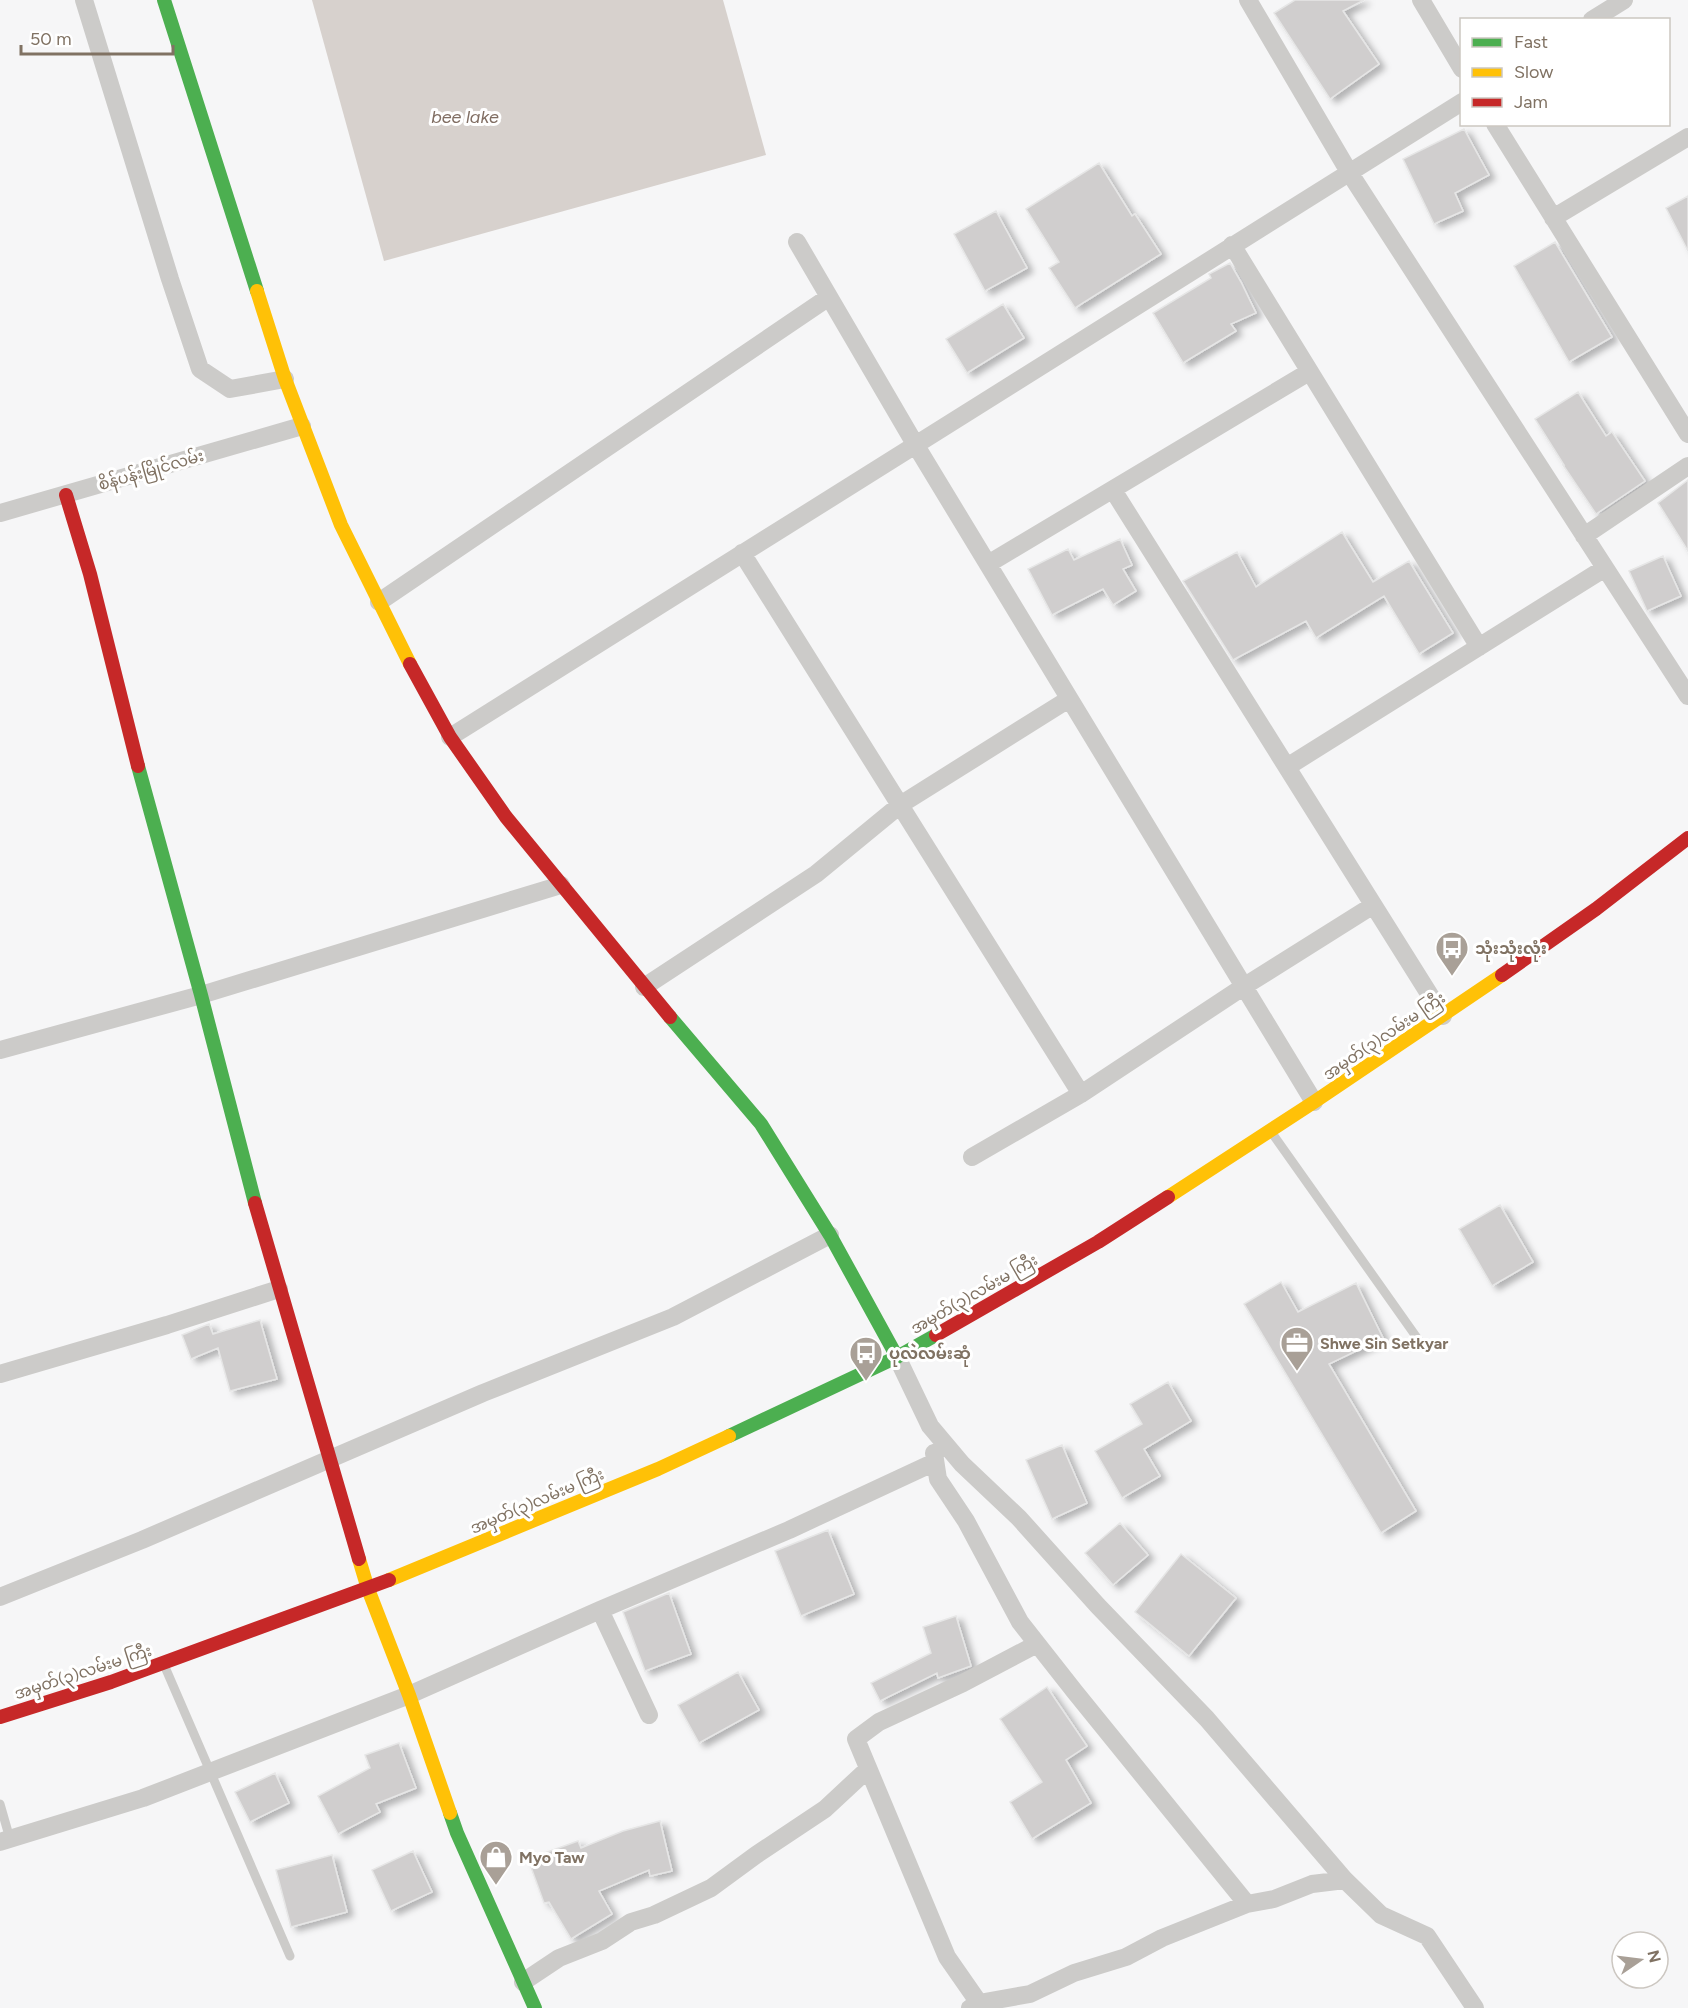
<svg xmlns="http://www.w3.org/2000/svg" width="1688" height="2008" font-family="Figtree,'Noto Sans Myanmar',sans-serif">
  <defs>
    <filter id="shadow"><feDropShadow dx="6" dy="4" stdDeviation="3" flood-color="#0004"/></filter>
  </defs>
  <rect width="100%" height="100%" fill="#f6f6f7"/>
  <path fill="#d7d1cd" d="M312,0H723L766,155L384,261Z"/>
  <path fill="#d0cece" stroke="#e6e6e6" stroke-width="1.5" filter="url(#shadow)" d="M1295,0H1364L1343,11L1379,64L1330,99L1274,13Z
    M1464,129L1489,175L1455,193L1463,211L1434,224L1403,159Z
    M1099,163L1132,216L1135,214L1161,254L1075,308L1049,268L1059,262L1026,209Z
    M1688,196V251L1666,208Z
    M996,211L1027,268L985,291L954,234Z
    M1555,242L1612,337L1569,362L1514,266Z
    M1230,263L1241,282L1256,313L1231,324L1236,331L1183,363L1153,313L1211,278L1209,274Z
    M1003,304L1024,338L967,373L946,339Z
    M1578,392L1606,436L1612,432L1645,481L1596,514L1563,465H1564L1535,419Z
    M1688,480V551L1658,503Z
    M1342,532L1373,582L1409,561L1453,633L1419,654L1384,596L1316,638L1306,621L1233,660L1183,581L1237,552L1256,587Z
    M1120,539L1132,565L1123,569L1136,591L1113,605L1103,589L1052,615L1028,569L1068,549L1074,560Z
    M1663,556L1681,596L1647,611L1629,571Z
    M1500,1205L1533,1262L1492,1286L1459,1229Z
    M1281,1282L1298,1312L1356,1283L1383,1338L1329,1364L1416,1511L1381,1533L1244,1304Z
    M260,1320L277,1379L230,1391L218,1348L191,1359L182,1335L209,1324L213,1334Z
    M1168,1382L1191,1421L1144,1449L1160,1476L1122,1498L1095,1451L1142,1424L1130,1404Z
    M1062,1445L1087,1503L1052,1519L1026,1460Z
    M1120,1523L1148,1555L1113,1585L1085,1553Z
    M828,1530L854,1594L801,1616L775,1551Z
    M1181,1554L1236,1598L1189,1656L1135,1612Z
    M669,1593L691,1654L645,1671L623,1612Z
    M956,1616L971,1666L938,1678L937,1673L880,1701L871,1683L931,1653L923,1627Z
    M738,1672L759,1710L699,1743L678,1705Z
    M1047,1687L1087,1746L1066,1760L1091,1803L1032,1839L1010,1802L1042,1782L1000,1719Z
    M399,1743L416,1788L376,1804L380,1812L338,1834L318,1796L370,1768L365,1755Z
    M275,1773L289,1803L250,1822L235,1792Z
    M660,1821L672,1871L650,1876L649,1870L599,1891L612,1914L571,1939L549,1902L544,1903L528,1859L578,1841L581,1848L623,1831Z
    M413,1851L432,1892L391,1911L372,1870Z
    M332,1855L347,1912L291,1927L276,1870Z"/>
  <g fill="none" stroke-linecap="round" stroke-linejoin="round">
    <path stroke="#cccbc9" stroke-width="9" d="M1272,1133L1420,1342
      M165,1667L290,1956
      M0,1804L10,1839"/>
    <path stroke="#cccbc9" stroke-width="18" d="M84,0L170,279L200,369L230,389L285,379
      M1248,0L1349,172L1688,696
      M1421,0L1462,69
      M1592,20L1624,0
      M1495,124L1688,434
      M1553,218L1688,137
      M797,242L915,444L1314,1102
      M1232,245L1479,647
      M1113,490L1443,1016
      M0,513L302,426
      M1584,536L1688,466
      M742,553L1081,1094
      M988,564L1309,372
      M379,602L829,297
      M450,737L1462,102
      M1287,767L1605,568
      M644,987L816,874L900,805L1069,699
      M0,1050L201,995L561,885
      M972,1157L1081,1094L1243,987L1372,906
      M897,1357L930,1426L962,1464L1019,1518L1098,1606L1207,1719L1345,1880L1381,1915L1427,1936L1475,2008
      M0,1374L167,1325L279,1289
      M934,1453L938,1479L966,1521L1020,1622L1075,1692L1247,1904
      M0,1597L142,1540L483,1393L673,1317L830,1235
      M600,1610L649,1715
      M0,1842L143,1798L409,1695L600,1610L789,1530L935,1462
      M523,1982L559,1958L602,1941L631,1922L654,1915L711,1888L756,1855L825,1809L868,1769
      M979,2003L947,1957L856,1739L879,1722L963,1683L1037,1644
      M970,2008L979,2003L1030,1994L1074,1973L1126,1957L1162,1938L1247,1904L1274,1899L1312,1884L1345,1880"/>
    <path stroke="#4caf50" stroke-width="14" d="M164,0L257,291
      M138,766L201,995L255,1203
      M670,1017L761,1124L830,1235L897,1357
      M729,1436L897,1357L936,1335
      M450,1813L457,1833L535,2008"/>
    <path stroke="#ffc107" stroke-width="14" d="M257,291L285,379L341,525L410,664
      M1168,1197L1314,1102L1502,975
      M359,1559L368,1589L409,1695L450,1813
      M389,1580L658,1469L729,1436"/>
    <path stroke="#c62828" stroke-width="14" d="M66,495L90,574L138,766
      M410,664L450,737L506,817L670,1017
      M1502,975L1596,909L1688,838
      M255,1203L359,1559
      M936,1335L1098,1242L1168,1197
      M0,1717L111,1682L389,1580"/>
  </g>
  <defs>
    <g id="bus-pin" transform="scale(1.725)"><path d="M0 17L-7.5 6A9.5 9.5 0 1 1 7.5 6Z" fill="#a9a097" stroke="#fff"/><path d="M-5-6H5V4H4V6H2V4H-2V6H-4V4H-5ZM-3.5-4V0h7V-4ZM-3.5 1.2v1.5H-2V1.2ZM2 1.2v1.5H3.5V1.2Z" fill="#fff"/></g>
    <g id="office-pin" transform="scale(1.725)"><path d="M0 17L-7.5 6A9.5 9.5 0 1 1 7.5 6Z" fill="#a9a097" stroke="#fff"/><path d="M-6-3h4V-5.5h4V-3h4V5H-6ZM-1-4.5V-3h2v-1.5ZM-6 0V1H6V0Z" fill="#fff"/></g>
    <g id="shop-pin" transform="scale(1.725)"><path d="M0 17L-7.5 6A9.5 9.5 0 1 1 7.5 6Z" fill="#a9a097" stroke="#fff"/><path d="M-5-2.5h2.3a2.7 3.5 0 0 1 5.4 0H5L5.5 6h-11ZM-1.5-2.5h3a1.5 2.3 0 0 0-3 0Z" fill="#fff"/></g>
  </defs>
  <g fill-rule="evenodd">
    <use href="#bus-pin" x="1452" y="948"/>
    <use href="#office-pin" x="1297" y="1343"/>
    <use href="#bus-pin" x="866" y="1353"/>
    <use href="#shop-pin" x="496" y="1857"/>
  </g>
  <g text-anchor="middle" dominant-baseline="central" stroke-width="6" stroke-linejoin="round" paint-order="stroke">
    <g font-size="16" fill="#807263" stroke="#fff">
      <text transform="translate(151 470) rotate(-16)">စိန်ပန်းမြိုင်လမ်း</text>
      <text transform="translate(1384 1036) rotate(-34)">အမှတ်(၃)လမ်းမ ကြီး</text>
      <text transform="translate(974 1294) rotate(-30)">အမှတ်(၃)လမ်းမ ကြီး</text>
      <text transform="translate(537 1501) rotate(-23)">အမှတ်(၃)လမ်းမ ကြီး</text>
      <text transform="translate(83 1672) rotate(-18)">အမှတ်(၃)လမ်းမ ကြီး</text>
    </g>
    <g font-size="16" font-weight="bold" fill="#807263" stroke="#fff" text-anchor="start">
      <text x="1475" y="948">သုံးသုံးလုံး</text>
      <text x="1320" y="1343">Shwe Sin Setkyar</text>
      <text x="889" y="1353">ပုလဲလမ်းဆုံ</text>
      <text x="519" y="1857">Myo Taw</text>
    </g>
    <g font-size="18" font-style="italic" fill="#816e63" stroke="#fff">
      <text x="465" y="117">bee lake</text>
    </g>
  </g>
  <rect x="1460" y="18" width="210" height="108" fill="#ffffff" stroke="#ccc7c1" stroke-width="1.5"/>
  <rect x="1472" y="38" width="30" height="9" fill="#4caf50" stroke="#ccc7c1" stroke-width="1.5"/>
  <text x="1514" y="48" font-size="18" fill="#807263">Fast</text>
  <rect x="1472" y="68" width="30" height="9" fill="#ffc107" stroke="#ccc7c1" stroke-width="1.5"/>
  <text x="1514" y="78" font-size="18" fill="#807263">Slow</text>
  <rect x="1472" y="98" width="30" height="9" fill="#c62828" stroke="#ccc7c1" stroke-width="1.5"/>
  <text x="1514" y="108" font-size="18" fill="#807263">Jam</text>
  <g transform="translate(1640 1960) rotate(76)"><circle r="28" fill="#ffffff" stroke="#ccc7c1" stroke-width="1.5"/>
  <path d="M0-4.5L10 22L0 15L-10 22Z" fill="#a9a097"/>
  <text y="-9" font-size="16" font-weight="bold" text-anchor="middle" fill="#807263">N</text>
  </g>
  <path d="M21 45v9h152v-9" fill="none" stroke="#807263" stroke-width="3"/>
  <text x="30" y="45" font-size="18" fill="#807263" stroke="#ffffff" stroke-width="4.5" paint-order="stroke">50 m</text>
</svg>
